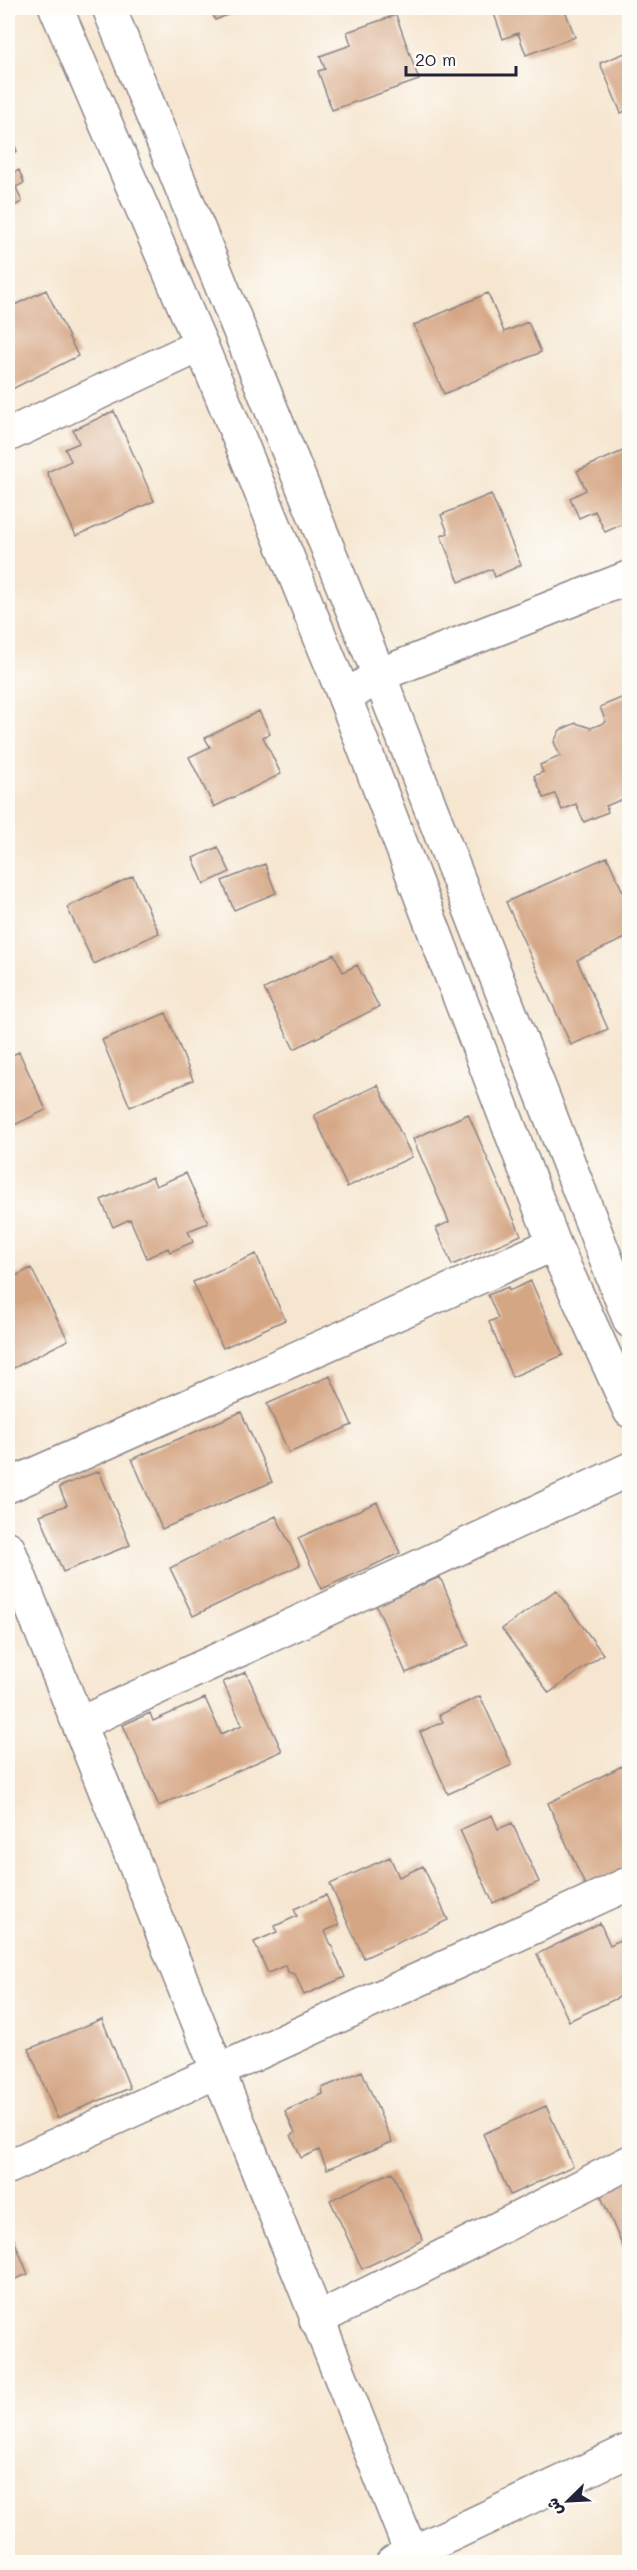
<svg xmlns="http://www.w3.org/2000/svg" width="637" height="2570" font-family="Mali,'Playpen Sans Arabic',sans-serif">
  <rect width="100%" height="100%" fill="#fdfcf7"/>
  <filter id="ink" filterUnits="userSpaceOnUse"><feTurbulence type="fractalNoise" baseFrequency=".0167" numOctaves="2"/><feDisplacementMap in="SourceGraphic" scale="12" xChannelSelector="R" yChannelSelector="G"/><feConvolveMatrix kernelMatrix="1 2 1 2 8 2 1 2 1" color-interpolation-filters="sRGB"/></filter>
  <filter id="wash" filterUnits="userSpaceOnUse"><feTurbulence type="fractalNoise" baseFrequency=".008" numOctaves="4" result="noise"/><feDisplacementMap in="SourceGraphic" scale="24" xChannelSelector="R" yChannelSelector="G"/><feGaussianBlur stdDeviation="1.35" result="paint"/><feColorMatrix in="noise" values="0 0 0 0 0 0 0 0 0 0 0 0 0 0 0 0 0 1.4 0 .05"/><feComposite in="paint" operator="in"/></filter>
  <g filter="url(#wash)">
    <rect width="100%" height="100%" fill="#f6e6d0"/>
    <g id="blocks">
      <path fill="#d5a684" d="M210,8H245L215,20Z
        M492,8H564L575,37L526,55L518,33L503,39Z
        M396,15L419,80L332,110L318,71L325,69L320,56L351,45L347,32Z
        M630,51V109L621,113L600,63Z
        M8,131L17,151L8,156Z
        M8,160L13,173L19,170L24,183L16,187L22,202L8,209Z
        M46,290L78,356L8,391V308Z
        M488,293L504,332L528,322L541,352L444,394L414,325Z
        M114,411L154,501L76,536L47,472L71,461L65,449L79,443L73,430Z
        M630,448V521L605,532L595,511L579,518L570,498L586,490L577,471Z
        M491,494L521,565L495,577L492,569L459,582L441,536L448,533L441,515Z
        M626,696L630,705V796L606,806L608,812L584,822L576,804L562,810L555,794L544,798L534,776L543,772L540,765L560,756L554,742L560,730L576,723L591,728L606,722L600,707Z
        M259,711L270,734L263,737L281,774L214,807L189,757L210,747L205,738Z
        M218,847L230,872L204,884L193,858Z
        M607,857L630,907V936L577,960L608,1029L571,1045L506,902Z
        M265,864L276,893L234,910L222,881Z
        M133,876L159,933L94,964L67,907Z
        M334,954L343,972L357,965L379,1007L294,1049L264,989Z
        M166,1013L193,1080L130,1107L102,1040Z
        M19,1052L46,1110L8,1128V1057Z
        M378,1085L412,1157L347,1187L314,1115Z
        M468,1114L521,1235L452,1265L436,1228L449,1222L413,1139Z
        M186,1173L208,1223L188,1231L193,1242L170,1252L168,1248L147,1258L130,1219L113,1227L101,1200L152,1177L156,1186Z
        M256,1254L285,1320L223,1348L193,1282Z
        M31,1268L68,1340L8,1371V1280Z
        M531,1281L563,1355L512,1377L489,1322L498,1318L488,1295L508,1287L509,1291Z
        M330,1376L352,1425L289,1453L267,1404Z
        M241,1412L272,1482L162,1529L132,1459Z
        M99,1471L130,1545L63,1572L40,1515L67,1505L59,1487Z
        M377,1502L400,1553L322,1589L298,1538Z
        M276,1516L300,1565L193,1616L170,1568Z
        M440,1577L469,1645L406,1673L376,1605Z
        M556,1590L603,1654L549,1693L502,1629Z
        M246,1672L282,1751L159,1806L123,1725L150,1713L153,1721L205,1698L221,1734L242,1725L223,1682Z
        M480,1696L512,1765L448,1794L420,1732L443,1722L439,1715Z
        M622,1766L630,1784V1797L622,1800L630,1815V1880L591,1898L548,1803Z
        M492,1815L498,1829L512,1823L539,1882L493,1903L460,1830Z
        M390,1857L399,1877L423,1866L448,1920L364,1958L330,1884Z
        M326,1895L339,1925L325,1931L345,1977L304,1995L295,1974L288,1972L286,1965L268,1973L254,1942L277,1932L275,1926L297,1916L294,1909Z
        M600,1923L610,1945L630,1935V1992L569,2021L537,1954Z
        M102,2019L130,2088L57,2118L29,2049Z
        M362,2071L392,2142L327,2169L319,2150L301,2158L291,2135L295,2133L285,2111L323,2094L322,2088Z
        M546,2106L573,2166L510,2195L483,2134Z
        M630,2168V2246L624,2249L599,2192Z
        M392,2172L423,2240L362,2269L330,2200Z
        M8,2225L28,2274L8,2282Z"/>
    </g>
  </g>
  <g filter="url(#ink)">
    <use href="#blocks" fill-opacity="0" stroke="#8c8486" stroke-width="1.5"/>
    <g fill="none" stroke-linecap="round" stroke-linejoin="round">
      <g stroke="#8c8486" stroke-width="36">
        <path id="street" d="M8,435L201,345
          M345,698L379,675L630,577
          M8,1486L554,1244
          M8,1548L415,2562
          M79,1724L630,1469
          M8,2167L630,1883
          M316,2320L630,2162
          M393,2562L630,2450"/>
      </g>
      <g stroke="#8c8486" stroke-width="36">
        <path id="secondary" d="M56,8L201,345L345,698L554,1244L630,1411
          M109,8L379,675L630,1321"/>
      </g>
      <use href="#street" stroke="#fff" stroke-width="33"/>
      <use href="#secondary" stroke="#fff" stroke-width="33"/>
    </g>
  </g>
  <rect width="637" height="2570" fill="none" stroke="#fdfcf7" stroke-width="30"/>
  <g transform="translate(568 2501) rotate(246)" stroke="#fdfcf7" stroke-width="4.5" paint-order="stroke">
  <path d="M0-4.5L10 22L0 15L-10 22Z" fill="#22223b"/>
  <text y="-9" font-size="16" font-weight="bold" text-anchor="middle" fill="#22223b">ش</text>
  </g>
  <path d="M406 66v9h110v-9" fill="none" stroke="#22223b" stroke-width="3"/>
  <text x="415" y="66" font-size="18" fill="#22223b" stroke="#fdfcf7" stroke-width="4.5" paint-order="stroke">20 m</text>
</svg>
